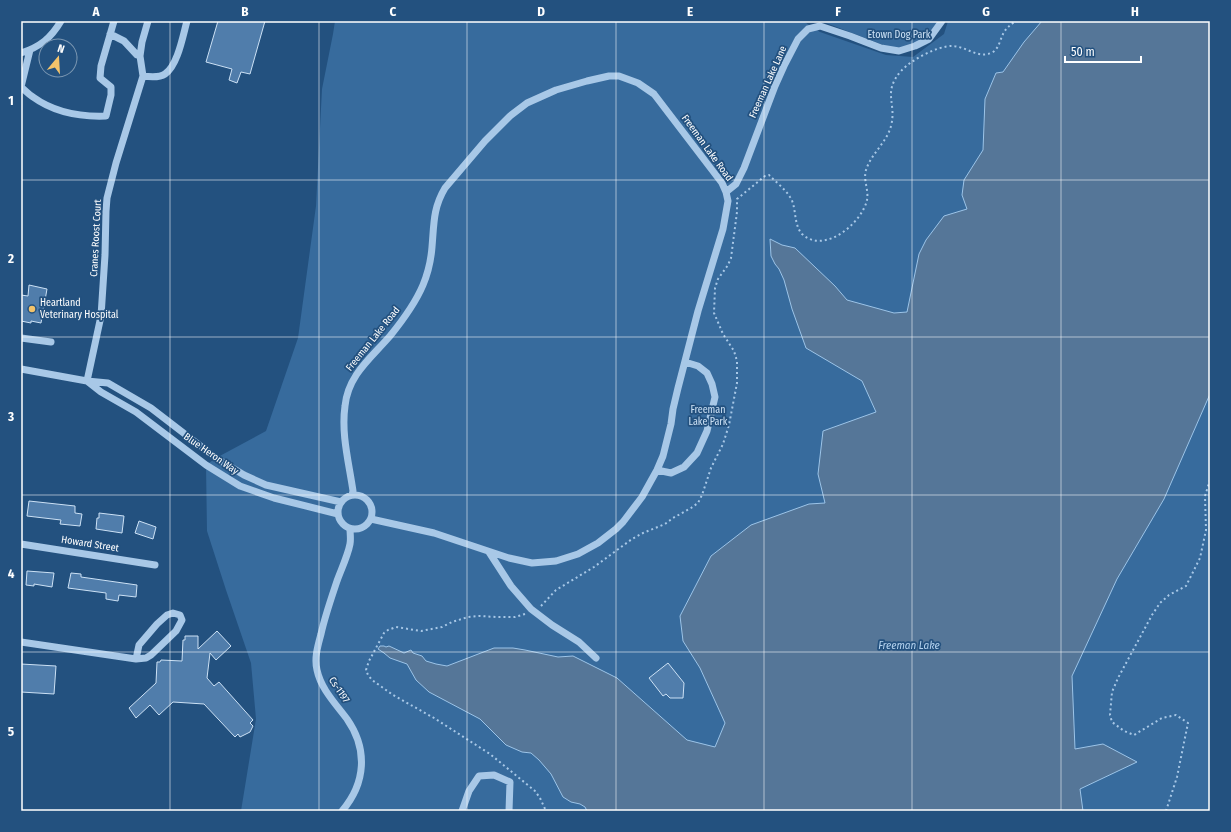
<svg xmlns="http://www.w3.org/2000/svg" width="1231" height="832" font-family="'Fira Sans Condensed',sans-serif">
  <rect width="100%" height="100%" fill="#23517f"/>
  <path fill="#376b9d" d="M335,21H803L820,32L886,55L913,57L944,34L948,21H1210V811H241L256,719L251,663L226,590L207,531L206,465L216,458L266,431L298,338L316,206L322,89L333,34Z
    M821,21H940L929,39L899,51Z"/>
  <path fill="#557698" stroke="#9cc4e8" d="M1042,21H1210V394L1164,499L1117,579L1072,676L1075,749L1103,744L1137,762L1080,789L1083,811H587L585,807L580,804L571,802L563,797L551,774L539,760L531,753L522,752L506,745L480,719L429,692L416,680L407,664L390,658L384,653L378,649L380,646H384L386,647L389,646L404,653L411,650L413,653L422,656L426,661L436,664L447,666L494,648H513L525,650L558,657L573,656L617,678L687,740L715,747L725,723L700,668L683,641L680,616L711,556L751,525L809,504L825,503L818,474L823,431L876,412L862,381L806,348L792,309L784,280L779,269L775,264L771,256L770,239L782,245L795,248L835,286L847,300L894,313L907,312L919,254L926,240L944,216L967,209L962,195L964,180L983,150L985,99L996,73L1003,72L1024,42Z"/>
  <path fill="#507dab" stroke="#cce1f5" d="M218,21H265L250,74L241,72L237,83L229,80L232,69L206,62Z
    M29,285L47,289L41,323L31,321V323L21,321V295L28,296Z
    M29,501L75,506V513L82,514L80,526L60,524L61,520L27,516Z
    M99,513L124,516L122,533L96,529L97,518H99Z
    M139,521L156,527L153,539L135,533Z
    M27,571L54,573L52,587L34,584V586L26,585Z
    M71,573L81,574V577L137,585L136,597L119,595L118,601L106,599V593L68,588Z
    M217,631L231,646L216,660L210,653L207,678L214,686L219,682L253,720L250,723L253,726L250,732L240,737L238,734L235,737L204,704L173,702L159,715L150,705L136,718L129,708L156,683L157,662H160L161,660L182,661L183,640H185V636H198V649Z
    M668,663L684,683L683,698H670L666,694L663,696L649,678Z
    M21,664L56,666L54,694L21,692Z"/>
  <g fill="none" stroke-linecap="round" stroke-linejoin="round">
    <path stroke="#a8c8e7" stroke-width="2" stroke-dasharray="2 3" stroke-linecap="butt" d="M541,606L556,590L594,567L632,539L643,533L665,524L673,518L691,508L698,503L702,495L711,468L723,444L729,425L737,383V361L734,351L723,334L714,313L715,288L718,279L728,265L731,258L737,212V199L765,176L769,175C776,182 785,189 790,197C797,207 793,224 802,234C824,255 862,223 867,200C869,190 863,180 866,170C871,154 887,142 891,126C897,103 882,93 901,71C911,60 937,46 952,46C966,46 979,60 993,52C999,48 1000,40 1003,34C1006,28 1010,25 1016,21
      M525,614L515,617H497L479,616L468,617L452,622L442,627L421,631L396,627L388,630L384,633L369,661L366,670L368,675L372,680L393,695L434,718L490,754L535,791L540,798L546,811
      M1166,811L1177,777L1188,723L1176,715L1162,718L1134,735L1124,731L1112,722L1110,715L1112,692L1118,678L1152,615L1160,603L1169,595L1186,586L1200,558L1206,530L1205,496L1210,480"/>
    <path stroke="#a8c8e7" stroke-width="7" d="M110,34L124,41L137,55L140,56
      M21,53C40,47 51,38 61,21
      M143,76C150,77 159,78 165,74C178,65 183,35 187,21
      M21,87C25,90 28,94 33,97C55,113 80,117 106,116L111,95V87L100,78L101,66L114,21
      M21,87L30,50
      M726,192L736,184L744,168L775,86L784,66L798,39L808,29L820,26L850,36L881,48L899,51L915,46L929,39L942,21
      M21,338L51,342
      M21,369L87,381L108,383L151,408L216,458L244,475L266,485L341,502
      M87,381L101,316L105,255L106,211L107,198L116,163L143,76L140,56L142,42L148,21
      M87,381L101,392L136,412L206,465L240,486L274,498L338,514
      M657,470L671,473L684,467L697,453L707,431L715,397L712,384L707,373L698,366L685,362
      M338 512a17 17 0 1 1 34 0a17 17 0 1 1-34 0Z
      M352,495L353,491C349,463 341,434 345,406C348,375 371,358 390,336C403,320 415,304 423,285C428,273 431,260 432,247C434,224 433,208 445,188L485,141L510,116L527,103L556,90L587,81L609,76H619L638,83L654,94L722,183L726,192L728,201L723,229L698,311L678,388L673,409L671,424L663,456L657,470L642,497L623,522L616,529L598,543L578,554L556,561L532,563L509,558L434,533L371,519
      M21,544L155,565
      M489,552L511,586L531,609L552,625L579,642L596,658
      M21,642L136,659L146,658L151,655L176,631L182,620L180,615L173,613L167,615L157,624L139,645L136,659
      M342,811C366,783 368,749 347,719C335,703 321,689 317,670C314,658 318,645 321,634C325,616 331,599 337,581C341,570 348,555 350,544C351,539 350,533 350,529
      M462,811L469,791L479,776L494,775L510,782L509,811"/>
  </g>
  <path fill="none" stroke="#fff" stroke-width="1" stroke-opacity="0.55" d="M170,21V811M319,21V811M467,21V811M616,21V811M764,21V811M912,21V811M1061,21V811M21,180H1210M21,337H1210M21,495H1210M21,652H1210"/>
  <circle fill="#f2c36b" stroke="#23517f" stroke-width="1.5" cx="32" cy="309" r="4"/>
  <g text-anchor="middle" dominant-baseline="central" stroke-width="3.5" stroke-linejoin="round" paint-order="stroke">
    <g font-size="10" fill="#cce1f5" stroke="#23517f">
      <text x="899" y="35">Etown Dog Park</text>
      <text x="708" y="410">Freeman<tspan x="708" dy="12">Lake Park</tspan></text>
    </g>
    <g font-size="10" fill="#fff" stroke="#23517f">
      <text transform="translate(768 82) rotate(-66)">Freeman Lake Lane</text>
      <text transform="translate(707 148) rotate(54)">Freeman Lake Road</text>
      <text transform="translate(96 238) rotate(-87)">Cranes Roost Court</text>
      <text transform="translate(373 339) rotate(-51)">Freeman Lake Road</text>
      <text transform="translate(211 454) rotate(35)">Blue Heron Way</text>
      <text transform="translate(90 544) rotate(9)">Howard Street</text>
      <text transform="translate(339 690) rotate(56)">Cs-1197</text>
    </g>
    <g font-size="10" fill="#fff" stroke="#23517f" text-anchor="start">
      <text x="40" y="303">Heartland<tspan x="40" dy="12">Veterinary Hospital</tspan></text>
    </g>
    <g font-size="11" font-style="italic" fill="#b4d2ee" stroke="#23517f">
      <text x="909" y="645">Freeman Lake</text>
    </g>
  </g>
  <rect width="1231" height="832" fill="none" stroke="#23517f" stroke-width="44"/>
  <g transform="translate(58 58) rotate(18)"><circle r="19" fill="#23517f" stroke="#7b97b2"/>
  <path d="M0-3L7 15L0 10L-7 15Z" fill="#f2c36b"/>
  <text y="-6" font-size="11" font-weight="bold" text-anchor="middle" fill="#ffffff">N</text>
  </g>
  <path d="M1065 56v6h76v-6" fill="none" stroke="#ffffff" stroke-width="2"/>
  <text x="1071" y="56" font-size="12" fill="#ffffff" stroke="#23517f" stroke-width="3" paint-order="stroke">50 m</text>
  <rect x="22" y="22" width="1187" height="788" fill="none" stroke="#fff" stroke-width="1.5"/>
  <g font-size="13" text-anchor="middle" font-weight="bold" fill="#fff">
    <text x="96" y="16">A</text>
    <text x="245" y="16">B</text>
    <text x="393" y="16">C</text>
    <text x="541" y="16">D</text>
    <text x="690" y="16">E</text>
    <text x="838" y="16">F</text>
    <text x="986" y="16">G</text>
    <text x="1135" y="16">H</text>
    <text x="11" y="105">1</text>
    <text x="11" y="263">2</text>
    <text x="11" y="421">3</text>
    <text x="11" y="578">4</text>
    <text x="11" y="736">5</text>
  </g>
</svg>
